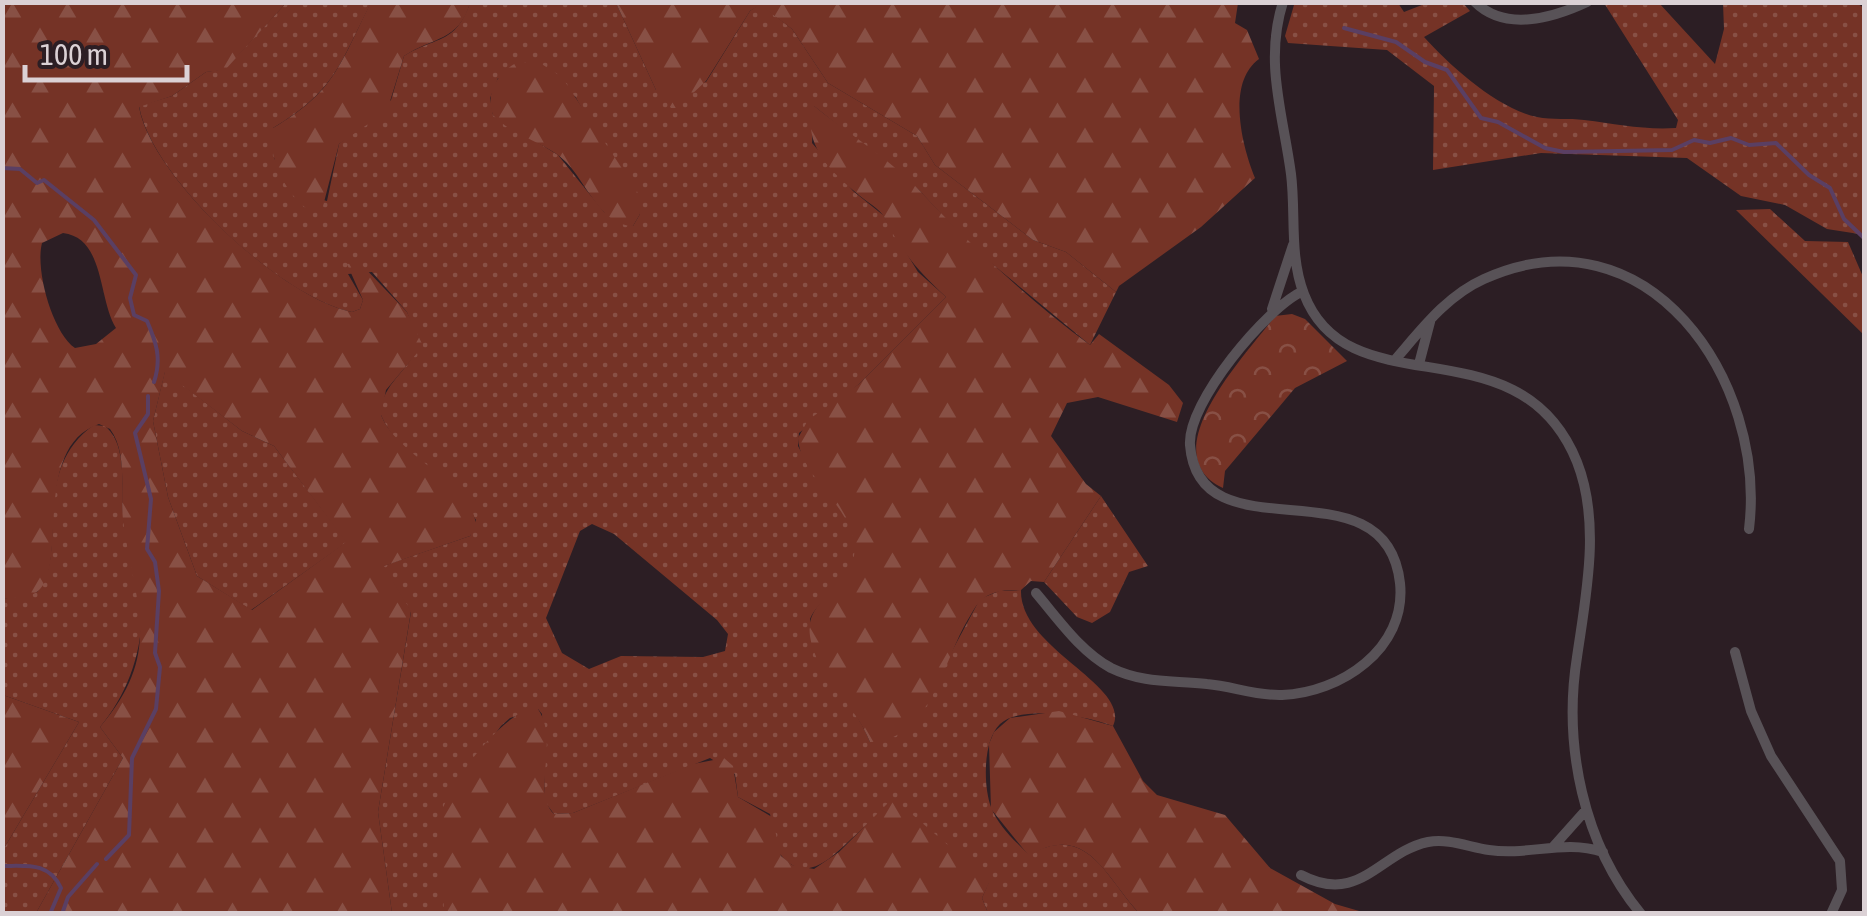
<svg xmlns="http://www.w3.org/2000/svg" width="1867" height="916" font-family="'Asap Condensed',sans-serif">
  <defs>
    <pattern id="grass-dots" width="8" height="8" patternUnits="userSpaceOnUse" patternTransform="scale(2.5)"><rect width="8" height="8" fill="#753326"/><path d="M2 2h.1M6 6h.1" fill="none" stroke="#885045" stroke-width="1.8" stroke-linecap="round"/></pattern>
    <pattern id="forest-firs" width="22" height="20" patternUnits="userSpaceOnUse" patternTransform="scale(2.5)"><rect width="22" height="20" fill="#753326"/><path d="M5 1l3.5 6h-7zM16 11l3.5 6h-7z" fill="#885045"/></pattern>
    <pattern id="park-crowns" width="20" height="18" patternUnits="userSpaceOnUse" patternTransform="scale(2.5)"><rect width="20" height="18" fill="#753326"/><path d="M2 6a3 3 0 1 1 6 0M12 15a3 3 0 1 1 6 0" fill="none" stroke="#885045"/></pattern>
  </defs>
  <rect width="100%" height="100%" fill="#2c1e24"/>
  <path fill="url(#grass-dots)" fill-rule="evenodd" d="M286,3H371C339,65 335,91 273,128L274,158L291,191L327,201L339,144L391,100L404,56C436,36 455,45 470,3H616L656,90L706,82L750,11L760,4L792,29L828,83L917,136L935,165L1033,240L1066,252L1116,292L1090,345L973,248L919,190L814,106L812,143L853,191L883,215L918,272L946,297L859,384L799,433L798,446C815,481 873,529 851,572C842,592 819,598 810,619C810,668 853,698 870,742L945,664L980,599L999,591L1021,590C1019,649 1132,685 1113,726C1088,716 1022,704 1000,724C983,740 983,785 991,807C998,826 1015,841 1029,855C1088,821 1107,880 1139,913H988L982,898L989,882L891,803C882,813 871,820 861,830C836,852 806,892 777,850L770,814L738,797L735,774L710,758L573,813L554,814L545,802L542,714L538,709L510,718L501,726L451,795L444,913H392L378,812L411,612L383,566L470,536L476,520C452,480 399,458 381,415C380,384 410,371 419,344L407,312L372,272L348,274L363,300L360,309L352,312C281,298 151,177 139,106L172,96L206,72L225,69ZM498,78L575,96L640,214L633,226L604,212L558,155L493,115L490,98ZM592,524L614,534L717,620L728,634L725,651L703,657L621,656L589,669L562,653L546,618L580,531Z
    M1384,3H1398L1404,12L1427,3H1463L1470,11L1424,37C1450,66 1498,109 1537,117C1552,120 1569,118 1584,120C1617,124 1643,130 1676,128L1678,120L1604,3H1659L1715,64L1724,29L1723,3L1858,4L1864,8V242L1859,234L1827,229L1785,205L1741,196L1687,158L1541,153L1433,170L1434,86L1387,50L1288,43L1285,36L1294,5Z
    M1770,209L1805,241L1848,242L1864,279V335L1736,210Z
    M165,371L242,431L274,446L347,542L251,610L197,576L168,497L153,421Z
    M94,425L105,426C128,445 121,487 123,514C125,540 135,564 139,590C148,638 131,690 100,727L123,758L36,913L3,914V850L79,722L3,695V599L37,592C70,556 28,471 94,425Z
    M1101,496L1148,566L1129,572L1110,612L1092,623L1077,617L1044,582Z"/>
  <path fill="url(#forest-firs)" fill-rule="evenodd" d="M3,2L286,3L225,70L206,72L172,96L139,107C151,177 282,298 352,312L360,309L363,300L347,264L360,263L407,312L423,346L386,390L381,415C397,457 474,483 476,526L470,536L384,566L411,611L378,812L392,913H36L123,758L100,727C165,651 134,603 123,520C120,491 128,453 110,429L99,424C32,447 67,562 40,589C31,599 15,597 3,599ZM63,233C105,238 98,299 116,328L96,344L75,348C52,332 35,269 42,243ZM165,372L242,431L274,446L346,542L252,610L197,576L168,497L153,421Z
    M371,2L470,3C459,41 433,37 404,56L387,111L339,144L322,210L312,212C287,198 266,156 273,128C335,92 340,64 371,2Z
    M616,3H1238L1235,23L1247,30L1259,59C1226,83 1242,146 1255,178L1201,227L1119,286L1116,292L1066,252L1033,240L935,165L917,136L828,83L792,29L760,5L750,11L706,81L677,108H671L656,90Z
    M516,63H540L562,77L638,193L640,214L633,226C601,226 586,182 566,162C545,141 513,137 493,115C485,94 497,73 516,63Z
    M813,105C847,133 890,159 920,191C972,247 1029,300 1090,345L1099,334L1169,385L1183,403L1177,422L1098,397L1067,403L1051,436L1086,484L1101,496L1044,582L1031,581L1021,590C1008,590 995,590 984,598C976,603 971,615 966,623C942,665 929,741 870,742C856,705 815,675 810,636C804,591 864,592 853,538C845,501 800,475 798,438L808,420L859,384L946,297C918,271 900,250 884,217C880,209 867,202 860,196C831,172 802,146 813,105Z
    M3,695L79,722L3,850Z
    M530,709H538C560,741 531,792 554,814L573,813L693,764L724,758L733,766L738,797L772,817L781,856L792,865L814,869L839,852L893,798L990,881L982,898L988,913H444C444,884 434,850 439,821C445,788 498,718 530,709Z
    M1059,711L1113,726L1143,781L1157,795L1225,815L1270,868L1335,904L1366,913H1139C1107,880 1087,820 1029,856L991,809L989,744L994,732L1010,718Z"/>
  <path fill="url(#park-crowns)" d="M1292,314L1305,319L1347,361L1295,388L1225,471L1223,488C1149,453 1249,352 1275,316Z"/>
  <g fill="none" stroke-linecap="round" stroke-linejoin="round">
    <path stroke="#5a3f63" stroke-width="4" d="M1344,28L1396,42L1425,62L1447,70L1481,118L1498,122L1545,148L1564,152L1672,150L1694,140L1710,143L1731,138L1749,145L1776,143L1809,175L1830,188L1844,219L1864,238
      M2,168L20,169L37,183L44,180L94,220L136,275L130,298L134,315L147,321C156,342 162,358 154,382
      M106,859L129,835L132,758L156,709L160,667L155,653L159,591L155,562L147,549L151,499L135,433L148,414V396
      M2,866C27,866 49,862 61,888L50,914
      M62,914L68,897L97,864"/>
    <path stroke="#585257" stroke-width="10" d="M1283,2C1264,62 1283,114 1291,174C1296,213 1289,256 1304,294C1349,412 1519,318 1577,462C1601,523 1586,595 1577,657C1563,745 1583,844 1641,914
      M1475,2C1505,32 1553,18 1587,2
      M1272,309L1293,245
      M1394,361C1421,330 1446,296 1484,279C1648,205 1767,381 1749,529
      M1419,364L1430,322
      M1036,593C1059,620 1080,651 1111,668C1144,684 1173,680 1207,684C1232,686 1256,696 1282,695C1340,693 1407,649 1400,583C1386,457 1199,561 1190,445C1187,403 1266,308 1303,291
      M1735,652L1751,711L1771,756L1840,861L1842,890L1831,914
      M1553,847L1586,810
      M1301,875C1360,906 1380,852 1428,842C1448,838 1469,847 1489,850C1529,856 1564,839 1603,852"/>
  </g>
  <rect width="1867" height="916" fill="none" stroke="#dbd1d5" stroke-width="10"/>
  <path d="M25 65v15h162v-15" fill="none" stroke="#dbd1d5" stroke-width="5"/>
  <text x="40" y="65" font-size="30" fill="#dbd1d5" stroke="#2c1e24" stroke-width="8" paint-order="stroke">100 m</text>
</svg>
